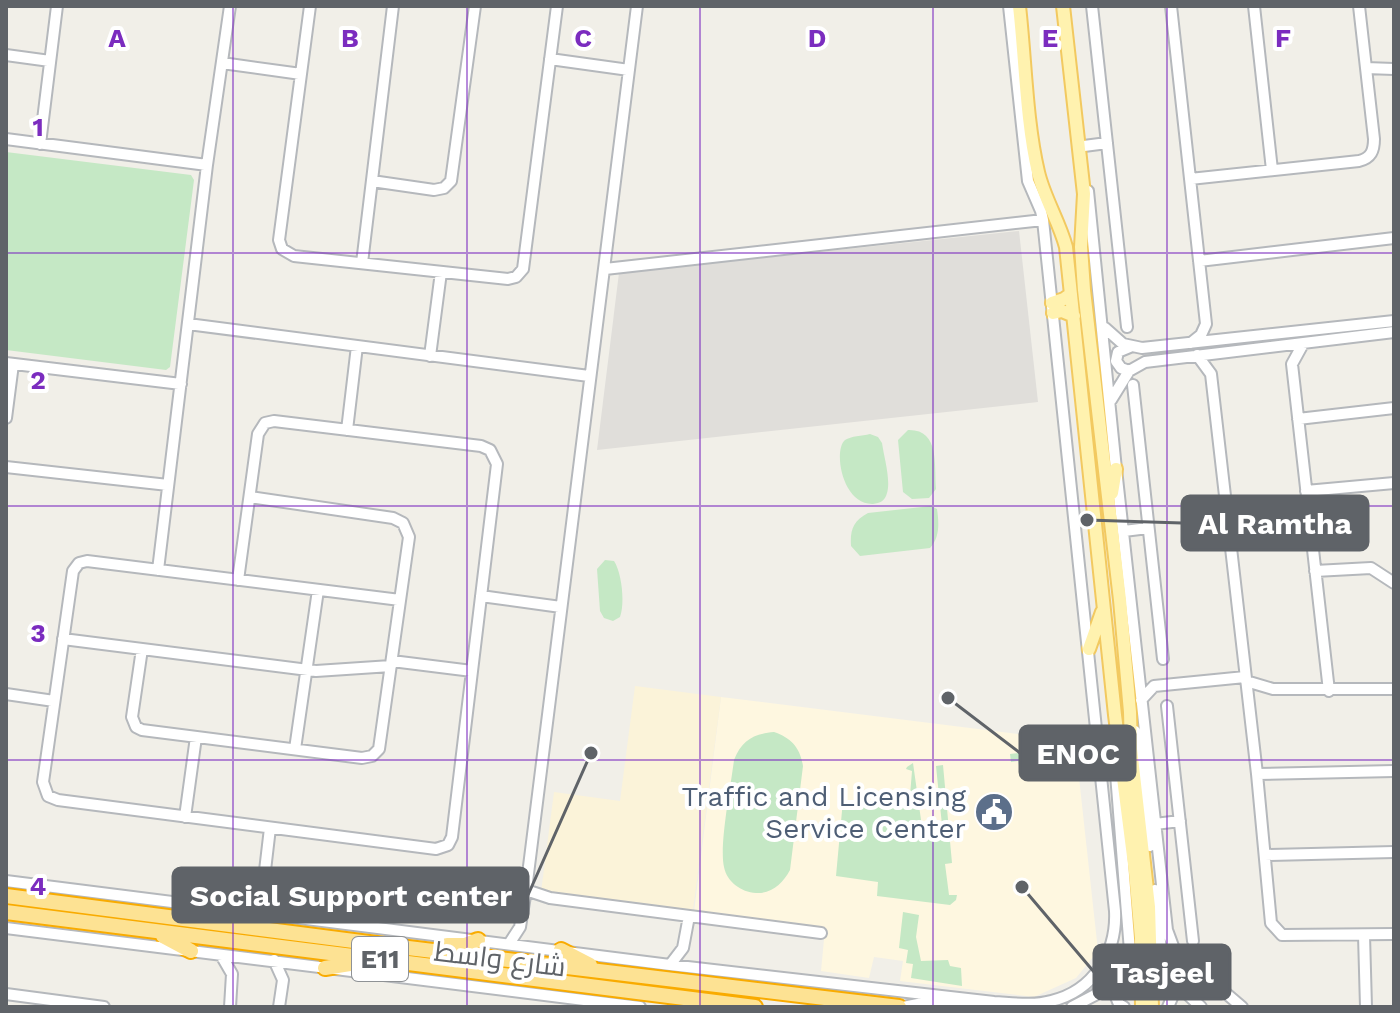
<svg xmlns="http://www.w3.org/2000/svg" width="1400" height="1013" font-family="'Work Sans',Cairo,sans-serif">
  <rect width="100%" height="100%" fill="#f1efe8"/>
  <path fill="#fef7e0" d="M721,697L1075,741L1098,951L1076,978L1034,997L900,981L903,961L874,957L869,978L821,971L825,929L694,912Z"/>
  <path fill="#e0deda" d="M1019,231L1038,402L597,450L619,273Z"/>
  <path fill="#c5e8c5" d="M6,152L191,175L194,180L170,367L166,370L6,350Z
    M908,430C940,429 934,465 936,489L929,498L912,499L903,492L898,440Z
    M870,434L878,437L882,443C884,457 891,480 887,493C885,501 880,503 873,504C842,505 833,450 845,440C851,436 862,436 870,434Z
    M931,506L937,509C939,523 940,537 930,548L860,556L851,546C850,530 853,521 868,513Z
    M605,560L614,561C622,573 625,604 620,617L613,621L604,618L600,611L597,569Z
    M774,732C791,738 800,747 803,766L790,870C783,883 772,894 756,893C741,892 727,882 724,867C719,846 731,785 734,760C742,740 753,734 774,732Z
    M1036,751L1040,756L1041,763L1036,764L1037,768L1020,770L1018,761L1011,762L1010,754Z
    M913,763L922,827L942,825L936,766L943,765L952,863L945,864L949,895H957L956,900L950,905L877,896L878,882L836,876L843,800L909,808L912,771L906,769L907,767Z
    M903,912L919,915L916,937L921,961L948,960L950,966L961,968L962,986L911,978L913,964L906,963L908,950L899,948Z"/>
  <path fill="#fbf3d9" d="M635,686L721,697L693,910L541,892L554,792L620,801Z"/>
  <g fill="none" stroke-linecap="round" stroke-linejoin="round">
    <g stroke="#b5b8bc" stroke-width="14">
      <path id="minor" d="M310,6L279,240L282,249L294,256L508,279L516,277L523,269L557,6
        M1092,6L1127,327
        M1171,6L1206,324L1201,335L1191,343
        M1254,6L1272,170
        M6,55L50,61
        M550,59L629,70
        M222,63L301,74
        M1366,68L1394,69
        M6,139L207,165
        M40,144L57,6
        M1084,146L1107,143
        M1190,179L1359,161C1371,158 1374,151 1374,139L1359,6
        M372,181L434,190L444,188L451,181L475,6
        M1088,191L1116,469L1167,930L1174,949L1242,1007
        M1199,261L1394,238
        M362,263L393,6
        M605,269L1043,220
        M188,324L589,376
        M1105,328L1123,344L1142,348L1394,321
        M1303,344L1292,364L1329,691
        M1197,355L1211,374L1257,774L1271,923L1282,935L1394,934
        M430,356L441,272
        M6,363L181,384
        M1129,371L1121,368L1116,361L1118,352L1130,347
        M1133,385L1163,659
        M1111,400L1129,371L1145,362L1394,332
        M6,418L13,364
        M1298,419L1394,408
        M347,430L357,346
        M6,467L168,485
        M1306,491L1394,483
        M1124,531L1148,528
        M1231,538L1310,531
        M158,570L207,165L230,6
        M1315,571L1371,568L1394,583
        M238,580L258,434L265,423L274,421L481,446L490,450L497,464L452,837L448,845L436,849L58,800L48,796L43,782L73,571L79,563L87,561L400,600
        M481,596L561,607
        M63,639L316,671L391,666
        M142,649L132,717L136,727L142,730L362,758L372,756L379,749L409,537L403,523L393,518L250,497
        M392,661L472,671
        M1246,681L1273,689H1394
        M6,694L54,701
        M1141,700L1154,686L1245,677
        M1167,706L1193,941
        M1135,731L1150,846
        M295,749L318,590
        M1114,749L1130,951L1114,992L1119,1004L1124,1007
        M1257,774L1394,771
        M185,817L196,737
        M1153,829L1155,824L1180,821
        M1265,855L1394,852
        M6,881L670,965L994,1002C1013,1003 1033,1006 1051,1001C1094,991 1117,952 1115,911L1043,220L1041,211L1028,181L1009,6
        M526,890L550,898L821,933
        M1155,890L1162,962L1174,993L1168,1007
        M247,911L262,896L270,828
        M6,928L640,1007
        M1364,935L1366,1007
        M509,944L520,927L526,890L637,6
        M221,955L232,974L230,1007
        M274,960L283,980L279,1007
        M670,965L683,948L689,916
        M1173,976L1185,992L1201,1007
        M6,994L104,1007
        M903,1007L923,1003L976,1006
        M1072,1007L1095,995L1118,969"/>
    </g>
    <g stroke="#f2c960" stroke-width="16">
      <path id="major" d="M1019,6C1025,58 1026,122 1038,172C1044,198 1059,221 1066,247L1115,715L1135,872L1141,938L1142,1007
        M1063,6L1084,194L1081,247L1084,290L1120,600L1130,712L1131,749L1149,907L1152,1007
        M1052,303L1064,299L1071,294
        M1053,313L1062,311L1074,316
        M1112,493L1116,469
        M1089,649L1102,612"/>
    </g>
    <g stroke="#f9ab00" stroke-width="18">
      <path id="highway" d="M6,896L400,947L899,1007
        M6,912L755,1007
        M163,936L191,951
        M447,945H465L478,940
        M561,950L590,965
        M325,968L356,963"/>
    </g>
    <use href="#minor" stroke="#fff" stroke-width="10"/>
    <use href="#major" stroke="#fff2af" stroke-width="12"/>
    <use href="#highway" stroke="#fde293" stroke-width="14"/>
  </g>
  <path fill="none" stroke="#7b2cbf" stroke-width="2" stroke-opacity="0.55" d="M233,6V1007M467,6V1007M700,6V1007M933,6V1007M1167,6V1007M6,253H1394M6,506H1394M6,760H1394"/>
  <defs>
    <g id="civic-disc" transform="scale(2)"><circle r="9.5" fill="#5c6f8a" stroke="#fff"/><path d="M-.6-6.5H3V-4.5H.6V-3L4-1V1h2V6H-6V1h2V-1L-.6-3ZM-1.2 2.5V6h2.4V2.5Z" fill="#fff"/></g>
  </defs>
  <g fill-rule="evenodd">
    <use href="#civic-disc" x="994" y="812"/>
  </g>
  <g text-anchor="middle" dominant-baseline="central" stroke-width="8" stroke-linejoin="round" paint-order="stroke">
    <rect fill="#fff" stroke="#8f9295" stroke-width="2" x="352" y="937" width="56" height="44" rx="6"/>
    <g font-size="26" font-weight="bold" fill="#5f6368">
      <text x="380" y="959">E11</text>
    </g>
    <g font-size="28" fill="#4e5e75" stroke="#fff" text-anchor="end">
      <text x="966" y="796">Traffic and Licensing<tspan x="966" dy="32">Service Center</tspan></text>
    </g>
    <g font-size="28" fill="#5f6368" stroke="#fff">
      <text transform="translate(500 959) rotate(7)">شارع واسط</text>
    </g>
  </g>
  <g font-size="26" text-anchor="middle" font-weight="bold" fill="#7b2cbf" stroke="#fff" stroke-width="8" stroke-linejoin="round" paint-order="stroke">
    <text x="117" y="47">A</text>
    <text x="350" y="47">B</text>
    <text x="583" y="47">C</text>
    <text x="817" y="47">D</text>
    <text x="1050" y="47">E</text>
    <text x="1283" y="47">F</text>
    <text x="38" y="136">1</text>
    <text x="38" y="389">2</text>
    <text x="38" y="642">3</text>
    <text x="38" y="895">4</text>
  </g>
  <path fill="none" stroke="#5f6368" stroke-width="3" d="M1087 520L1182 523M948 698L1020 753M591 753L528 895M1022 887L1094 972"/>
  <g fill="#5f6368" stroke="#fff" stroke-width="3">
    <circle cx="1087" cy="520" r="8"/>
    <circle cx="948" cy="698" r="8"/>
    <circle cx="591" cy="753" r="8"/>
    <circle cx="1022" cy="887" r="8"/>
  </g>
  <g fill="#5f6368" stroke="#5f6368" stroke-width="3">
    <rect x="1182" y="496" width="186" height="54" rx="8"/>
    <rect x="1020" y="726" width="115" height="54" rx="8"/>
    <rect x="173" y="868" width="355" height="54" rx="8"/>
    <rect x="1094" y="945" width="136" height="54" rx="8"/>
  </g>
  <g font-size="30" text-anchor="middle" font-weight="bold" fill="#fff">
    <text x="1275" y="534">Al Ramtha</text>
    <text x="1078" y="764">ENOC</text>
    <text x="351" y="906">Social Support center</text>
    <text x="1162" y="983">Tasjeel</text>
  </g>
  <rect width="1400" height="1013" fill="none" stroke="#5f6368" stroke-width="16"/>
</svg>
